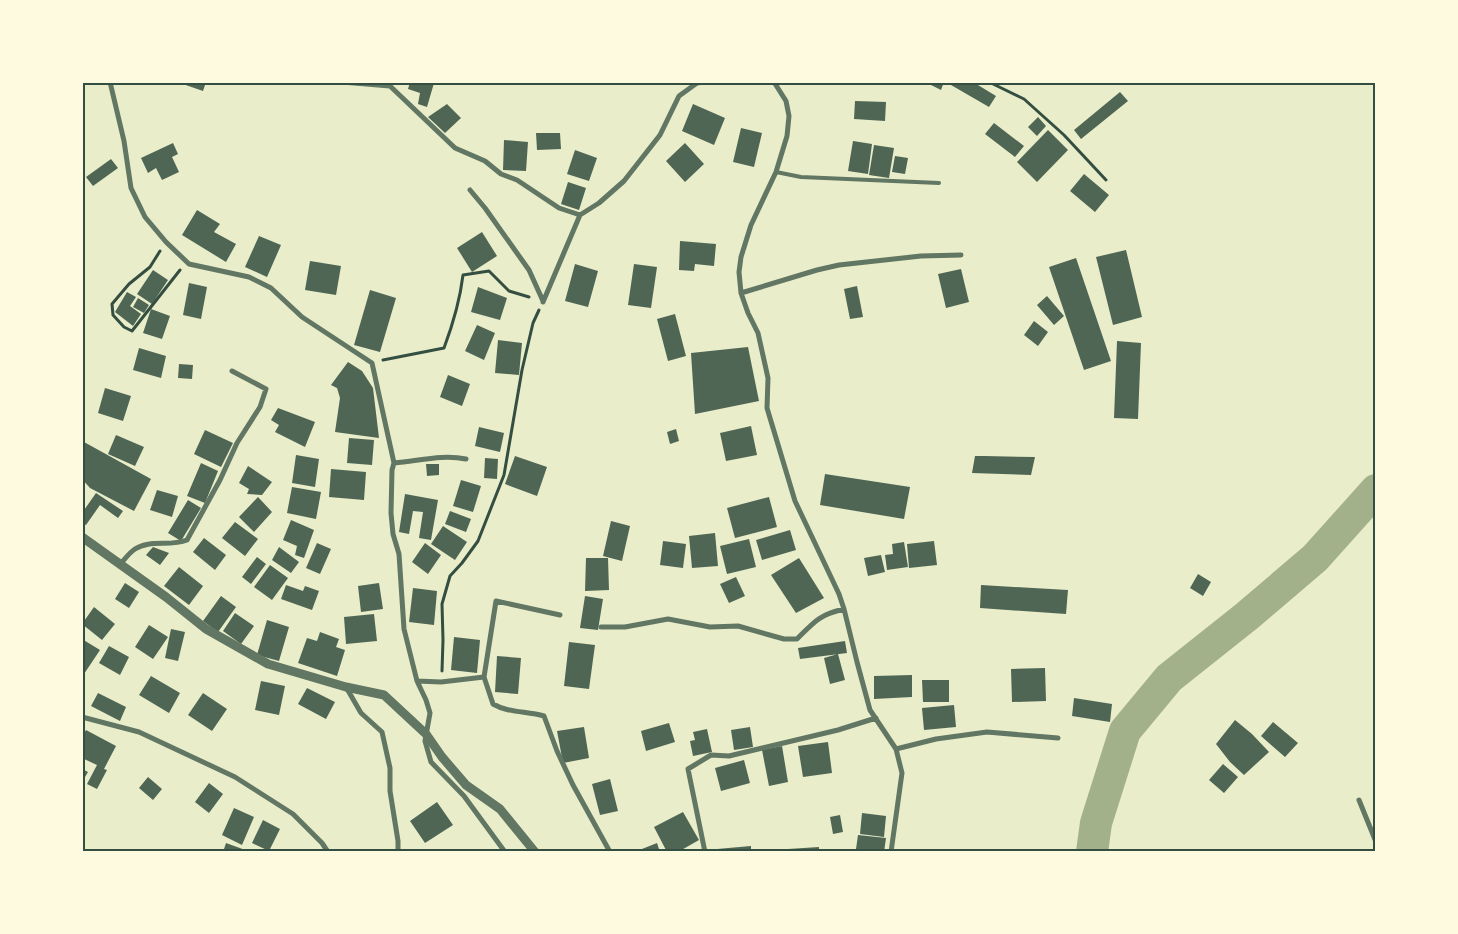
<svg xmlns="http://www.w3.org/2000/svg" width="1458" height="934" font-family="'Zilla Slab',serif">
  <rect width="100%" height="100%" fill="#e9edc9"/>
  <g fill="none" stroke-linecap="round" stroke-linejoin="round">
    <path stroke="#a3b18a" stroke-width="32" d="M1092,852L1096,823L1125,731L1169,678L1247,616L1315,558L1376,490"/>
  </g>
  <path fill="#4f6655" d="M177,82H206L203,91Z
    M410,82L434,83L427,107L418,104L420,93L408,89Z
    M929,82H944L941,90L929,84Z
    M953,82H973L996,96L989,107L951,85Z
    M1120,92L1128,101L1081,139L1074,130Z
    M855,101L886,102L885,121L854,119Z
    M447,104L461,118L445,133L428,117Z
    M693,104L725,118L714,145L682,131Z
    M1038,117L1046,126L1037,136L1028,127Z
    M994,123L1024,146L1015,157L985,134Z
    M741,128L762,133L754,167L733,162Z
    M1048,130L1068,150L1037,182L1017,162Z
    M536,133H560L561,149L537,150Z
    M504,140L528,142L526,171L503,170Z
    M853,141L872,144L868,174L848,171Z
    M173,143L178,154L172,157L179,172L162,180L156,168L148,173L141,158Z
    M685,143L704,164L685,182L666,161Z
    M874,145L894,148L889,178L869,175Z
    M575,150L597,158L589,181L567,174Z
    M895,156L908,158L905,174L892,172Z
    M111,159L118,168L93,186L86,177Z
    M1084,174L1109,195L1095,212L1070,191Z
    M568,182L586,188L579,210L561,204Z
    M197,210L220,224L214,232L236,244L226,262L182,235Z
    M482,232L497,256L472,272L457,248Z
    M259,236L281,245L267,277L245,267Z
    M680,241L716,244L714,266L695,264L694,271L679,270Z
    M1126,250L1142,317L1113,325L1096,257Z
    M1076,258L1111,361L1084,370L1049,267Z
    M310,261L341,266L336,295L305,290Z
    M575,264L598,271L588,307L565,301Z
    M634,264L657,267L651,308L628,305Z
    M961,269L969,302L946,308L938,274Z
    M153,270L168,280L152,304L137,294Z
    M189,283L207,287L201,319L183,315Z
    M857,286L863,317L850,319L844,289Z
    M478,287L507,298L500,320L471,312Z
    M370,290L396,298L380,352L354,345Z
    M127,292L136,297L130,306L141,314L133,326L115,312Z
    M1047,296L1064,316L1054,325L1037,305Z
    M138,298L149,305L144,313L133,307Z
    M151,309L170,316L162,339L143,333Z
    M675,314L686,356L668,361L657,319Z
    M1034,321L1048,332L1038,346L1024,335Z
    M477,325L495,333L484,360L465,351Z
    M498,340L522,343L519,375L495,373Z
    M1117,341L1141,343L1138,419L1114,418Z
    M748,347L759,401L695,414L691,353Z
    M139,348L166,356L161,378L133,370Z
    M348,362L362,371L373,388L379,438L335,432L340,398L337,388L331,385Z
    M179,364L193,365L192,379L178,378Z
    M448,375L470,384L462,406L440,397Z
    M105,388L131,396L123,421L98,413Z
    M278,408L315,422L305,447L275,432L279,425L271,420Z
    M751,426L757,455L726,461L720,433Z
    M479,427L504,433L500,452L475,446Z
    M676,429L679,441L670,444L667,432Z
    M205,430L233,443L221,467L194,454Z
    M116,435L144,447L135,466L108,454Z
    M349,438L374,440L372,465L347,463Z
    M84,442L151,479L134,511L90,488L82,479V445Z
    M296,455L319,459L315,487L292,483Z
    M515,456L547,467L537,496L505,484Z
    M975,456H984L1035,457L1031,475L972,473Z
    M485,458L498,459L497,479L484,478Z
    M201,463L218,471L205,503L187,496Z
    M426,464H439V475L427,476Z
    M248,466L272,482L262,495L247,494L249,489L239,483Z
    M331,469L366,472L364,500L329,497Z
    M825,474L910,487L904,519L820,505Z
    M461,480L481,486L473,512L453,506Z
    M292,487L321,492L316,519L287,513Z
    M157,490L178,496L172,517L150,510Z
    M96,493L123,511L118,518L100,505L86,525L82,523V513Z
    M405,494L438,500L431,540L419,538L423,512L413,511L409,534L399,532Z
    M258,497L272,512L254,532L239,517Z
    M769,497L777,527L735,538L727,508Z
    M188,500L201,508L181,541L168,533Z
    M450,511L471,519L466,532L445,524Z
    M291,520L314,530L304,558L295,555L297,546L283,540Z
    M611,521L630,526L622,561L603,556Z
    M235,522L258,539L245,556L222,538Z
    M443,526L467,542L455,560L431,544Z
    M790,530L796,550L762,560L756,540Z
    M715,533L718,566L692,568L689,536Z
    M204,538L226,555L215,570L193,552Z
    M749,539L756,567L727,574L720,546Z
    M663,541L686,544L683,568L660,565Z
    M934,541L937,565L909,568L907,544Z
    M904,542L908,567L887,570L885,555L893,554L892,544Z
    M317,543L331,549L320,574L306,568Z
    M425,543L441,555L428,574L412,562Z
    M153,547L169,553L160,565L146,555Z
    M279,547L299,562L291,573L272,560Z
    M881,555L885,572L868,576L864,558Z
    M257,557L266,564L251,584L242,577Z
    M586,558H608L609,590L585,591Z
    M799,558L824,598L796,613L771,575Z
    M270,565L288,578L272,600L254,587Z
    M179,567L203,586L189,605L164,586Z
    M1198,574L1211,582L1203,596L1190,588Z
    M736,577L745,596L729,603L720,584Z
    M125,583L139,592L129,608L115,599Z
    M379,583L383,609L361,612L358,586Z
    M286,585L303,591L305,586L319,591L312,610L281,599Z
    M981,585L1068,590L1066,614L980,608Z
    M413,588L437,591L434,625L409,622Z
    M221,596L236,607L218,632L203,621Z
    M585,596L603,599L598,630L580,628Z
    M94,607L115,624L102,640L82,624Z
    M235,613L254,626L241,644L223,631Z
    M374,614L377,641L346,644L344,617Z
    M267,620L289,627L279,661L257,655Z
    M149,625L168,637L153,659L135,647Z
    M171,629L185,632L178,661L165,658Z
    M320,632L339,639L336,647L345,650L337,676L298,663L307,638L317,641Z
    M454,637L480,640L477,673L451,670Z
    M82,639L100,650L82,677Z
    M845,641L847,653L800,659L798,648Z
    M569,642L595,645L589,689L564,686Z
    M109,646L129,657L120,675L99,663Z
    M838,654L845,680L830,684L824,658Z
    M497,656L521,658L518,694L495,692Z
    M1045,668L1046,701L1012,702L1011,669Z
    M912,675V697L874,699V676Z
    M151,676L180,693L169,713L139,695Z
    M922,680H949V702H923Z
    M261,681L285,686L279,715L255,710Z
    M307,688L335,702L326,719L298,704Z
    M98,693L126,707L120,721L91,706Z
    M203,693L227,709L212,731L188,715Z
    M1074,698L1112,704L1110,722L1072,716Z
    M954,705L956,727L924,730L922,708Z
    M1235,720L1252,734L1269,752L1244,775L1230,762L1216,744Z
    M1273,722L1298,743L1285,757L1261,736Z
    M669,723L675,742L646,751L641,731Z
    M584,727L589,758L563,763L557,731Z
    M750,727L753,747L734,750L731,730Z
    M707,729L712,752L693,756L690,741L695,740L693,732Z
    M86,730L116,746L104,769L107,770L97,789L87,784L97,765L82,758V737Z
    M828,742L832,773L803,777L798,746Z
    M782,746L788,782L769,786L762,750Z
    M744,760L750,783L721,791L715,768Z
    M1223,764L1238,777L1224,793L1209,780Z
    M82,769L88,772L82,782Z
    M148,777L162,789L153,800L139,788Z
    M610,779L618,811L600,815L592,784Z
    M209,783L223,794L209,813L195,802Z
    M437,802L453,825L425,843L410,821Z
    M234,808L254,817L242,845L222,835Z
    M683,812L699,840L678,852H667L654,827Z
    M862,813L886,816L884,837L860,834Z
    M840,815L843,832L833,834L830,817Z
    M263,820L280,829L269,851L252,843Z
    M858,835L886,838L884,852L856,849Z
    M226,843L248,851V852H223Z
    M657,843L660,852H637V851Z
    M751,846V852H717V849Z
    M819,847V852H788V849Z"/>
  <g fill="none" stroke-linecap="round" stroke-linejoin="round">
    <path stroke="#344e41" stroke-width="3" d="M989,82L1024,99L1064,135L1106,180
      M160,251L150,267L129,284L112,304L113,315L124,327L132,331L180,270
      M383,360L444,348C453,324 460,300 463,275L489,271L509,291L529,297
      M442,671L443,640L442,604L450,576L462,563L478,541L504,475L522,370L533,323L539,310"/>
    <path stroke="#617663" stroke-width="4" d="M776,172L801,177L939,183"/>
    <path stroke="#617663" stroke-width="5" d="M110,82L124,141L131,188L145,217L166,242L189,264L249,277L271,288L302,317L372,363L394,463L392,470L391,513L393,534L399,554L404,629L417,681L426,700L430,713L425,741L431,762L464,796L505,852
      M342,82L390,86L455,148L485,161L501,174L517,180L559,208L580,215
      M774,82L786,101L789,116L787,136L776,172L751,225L741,257L739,272L741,293L748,313L758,333L768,378L767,408L795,501L839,594L844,609L857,662L870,710L896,749L902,773L891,852
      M470,190L485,208L529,270L543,301
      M741,293L817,270L839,265L921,256L961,255
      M543,302L580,215L599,203L624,181L660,135L679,96L697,83L704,82
      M394,463C419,461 442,454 466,459
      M120,564C125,559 129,553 135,549C150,539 170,547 187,540L220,480L237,443L260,407L266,389L232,371
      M560,615L496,601L484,677L493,704C508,713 527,711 544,716L557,751L573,785L610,852
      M601,627H625L668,619L710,627L738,626L784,639H797C815,621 819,615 844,609
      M417,681L441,682L484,677
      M346,687L361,713L382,732L390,768V791L398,841V852
      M82,717L139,732L235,777L293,814L322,843L328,852
      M896,749L936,739L987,732L1058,738
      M1359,800L1376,842
      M705,852L688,769L711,755L729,756L838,730L876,718"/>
    <path stroke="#617663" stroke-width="9" d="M82,537L166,597L206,629L268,664L346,687L384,695L426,734L442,757L466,785L500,809L535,852"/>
  </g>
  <rect width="1458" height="934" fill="none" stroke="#fefae0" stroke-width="168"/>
  <rect x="84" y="84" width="1290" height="766" fill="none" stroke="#344e41" stroke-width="2"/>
</svg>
